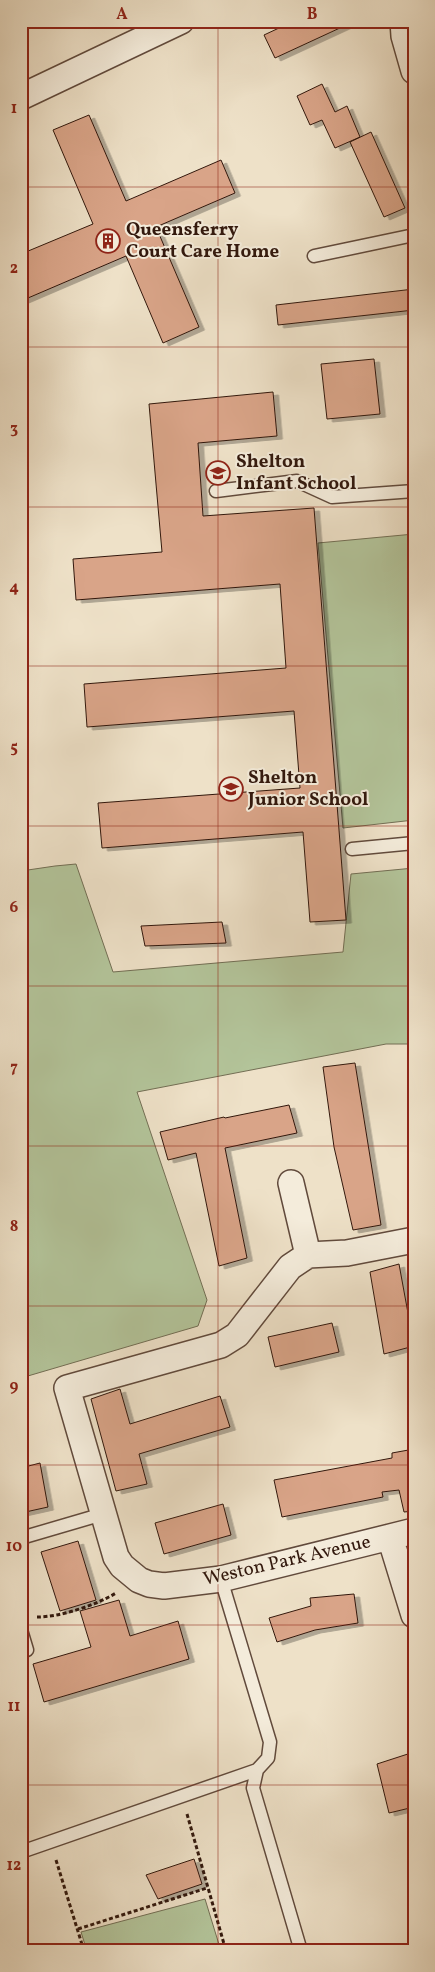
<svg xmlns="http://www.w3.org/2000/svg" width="435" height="1972" font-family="Vollkorn,serif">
  <defs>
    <filter id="shadow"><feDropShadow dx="5.5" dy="3" stdDeviation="0" flood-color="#0004"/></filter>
  </defs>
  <rect width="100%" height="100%" fill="#eee1c8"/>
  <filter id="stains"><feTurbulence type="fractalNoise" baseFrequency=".004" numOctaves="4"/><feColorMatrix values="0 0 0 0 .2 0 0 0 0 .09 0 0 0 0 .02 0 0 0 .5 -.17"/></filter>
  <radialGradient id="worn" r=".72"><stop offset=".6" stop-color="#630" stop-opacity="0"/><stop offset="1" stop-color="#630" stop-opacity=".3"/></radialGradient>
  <path fill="#b3c49a" stroke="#726e54" d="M414,534V820L343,828L318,543Z
    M76,864L113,972L343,952L351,874L414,868V1044H386L137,1092L207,1300L198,1326L21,1378V871L55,866Z
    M205,1899L221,1951H87L81,1932Z"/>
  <path fill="#d9a488" stroke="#32180d" filter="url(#shadow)" d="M294,21H355L275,58L264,35Z
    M322,84L335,112L347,106L360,137L335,148L322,120L310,125L297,96Z
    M89,115L126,201L221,160L235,193L156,227L199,327L163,343L126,256L21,301V254L93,224L53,130Z
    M371,132L405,208L384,217L350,142Z
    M414,289V310L278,325L276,305Z
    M374,359L380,414L327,419L321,364Z
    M273,392L277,436L198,443L203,516L314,508L346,920L310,922L303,832L102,848L98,803L300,788L294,711L87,727L84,684L286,668L280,584L76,600L73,559L162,552L149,404Z
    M222,922L226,943L145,946L141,926Z
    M355,1063L381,1225L353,1230L334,1147L323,1067Z
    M289,1105L297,1133L225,1148L247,1258L219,1266L196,1153L168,1160L160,1132L224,1117L225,1118Z
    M399,1264L414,1346L384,1354L370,1272Z
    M332,1323L339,1352L275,1367L268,1337Z
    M120,1389L130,1424L220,1396L230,1427L139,1454L147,1484L116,1491L91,1399Z
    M414,1449V1511L404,1512L399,1490L382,1492L383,1497L282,1517L274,1480L392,1458V1453Z
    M40,1463L48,1507L21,1513V1468Z
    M223,1504L231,1535L164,1554L155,1523Z
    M78,1541L96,1600L60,1611L41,1552Z
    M354,1594L358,1623L315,1630L277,1642L269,1618L311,1606L310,1598Z
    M119,1600L130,1636L178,1621L189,1659L44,1702L33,1664L91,1647L80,1611Z
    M414,1752V1807L389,1813L377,1764Z
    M194,1859L202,1884L158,1899L146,1875Z"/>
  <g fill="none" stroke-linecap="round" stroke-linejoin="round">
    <g stroke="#614a3c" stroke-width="15">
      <path id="service" d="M314,256L414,235
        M216,491L297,481L332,497L414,491
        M352,849L414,843
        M21,1538L103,1514
        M21,1630L27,1650
        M257,1770L253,1788L301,1951
        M21,1852L257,1770L268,1758L270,1742L221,1579"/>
    </g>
    <g stroke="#614a3c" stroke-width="28">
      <path id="minor" d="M403,21L404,36L414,71
        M21,97L181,21
        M291,1183L308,1255
        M414,1240L347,1253L308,1255L290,1267L237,1335L221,1345L67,1388L116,1557L122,1566L139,1580L149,1584L164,1586L221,1579L414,1531
        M390,1537L414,1615"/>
    </g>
    <path stroke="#32180d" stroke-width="3" stroke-dasharray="4 2.5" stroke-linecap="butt" d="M37,1617C61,1617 96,1605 116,1593
      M187,1814L226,1951
      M56,1860L84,1951
      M78,1929L207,1888"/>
    <use href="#service" stroke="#f4ecdb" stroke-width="12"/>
    <use href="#minor" stroke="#f4ecdb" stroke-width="25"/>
  </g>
  <path fill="none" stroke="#8f2418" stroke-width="1" stroke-opacity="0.55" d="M218,21V1951M21,187H414M21,347H414M21,507H414M21,666H414M21,826H414M21,986H414M21,1146H414M21,1306H414M21,1465H414M21,1625H414M21,1785H414"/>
  <defs>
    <g id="building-ring" transform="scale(1.25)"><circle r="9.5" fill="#f4ecdb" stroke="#8f2418" stroke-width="1.5"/><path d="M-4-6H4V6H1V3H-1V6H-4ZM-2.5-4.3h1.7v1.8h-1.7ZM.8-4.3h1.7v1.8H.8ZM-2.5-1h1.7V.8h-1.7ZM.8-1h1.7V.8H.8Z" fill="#8f2418"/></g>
    <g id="school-ring" transform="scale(1.25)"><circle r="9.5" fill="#f4ecdb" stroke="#8f2418" stroke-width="1.5"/><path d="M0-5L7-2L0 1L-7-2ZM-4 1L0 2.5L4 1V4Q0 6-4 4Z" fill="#8f2418"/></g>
  </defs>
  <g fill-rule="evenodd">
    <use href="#building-ring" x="108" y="241"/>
    <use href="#school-ring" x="218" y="473"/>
    <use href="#school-ring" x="231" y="789"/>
  </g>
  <g text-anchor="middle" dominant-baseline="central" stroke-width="4" stroke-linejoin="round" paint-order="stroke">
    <g font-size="19" font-weight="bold" fill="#32180d" stroke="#f4ecdb" text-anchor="start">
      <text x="126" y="230">Queensferry<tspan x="126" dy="22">Court Care Home</tspan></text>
      <text x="236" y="462">Shelton<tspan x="236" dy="22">Infant School</tspan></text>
      <text x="248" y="778">Shelton<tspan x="248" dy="22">Junior School</tspan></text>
    </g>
    <g font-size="19" fill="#32180d" stroke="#f4ecdb">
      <text transform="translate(287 1561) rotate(-13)">Weston Park Avenue</text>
    </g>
  </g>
  <rect width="435" height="1972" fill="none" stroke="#eee1c8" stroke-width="55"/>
  <rect x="28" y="28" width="380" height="1916" fill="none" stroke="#8f2418" stroke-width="2"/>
  <g font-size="16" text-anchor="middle" font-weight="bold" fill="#8f2418">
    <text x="122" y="19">A</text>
    <text x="312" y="19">B</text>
    <text x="14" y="113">1</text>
    <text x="14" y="273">2</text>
    <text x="14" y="433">3</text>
    <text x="14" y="592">4</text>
    <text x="14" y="752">5</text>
    <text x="14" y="912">6</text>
    <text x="14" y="1072">7</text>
    <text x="14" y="1231">8</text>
    <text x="14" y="1391">9</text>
    <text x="14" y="1551">10</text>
    <text x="14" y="1711">11</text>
    <text x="14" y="1870">12</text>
  </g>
  <rect width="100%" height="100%" filter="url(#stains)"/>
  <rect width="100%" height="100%" fill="url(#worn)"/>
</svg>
